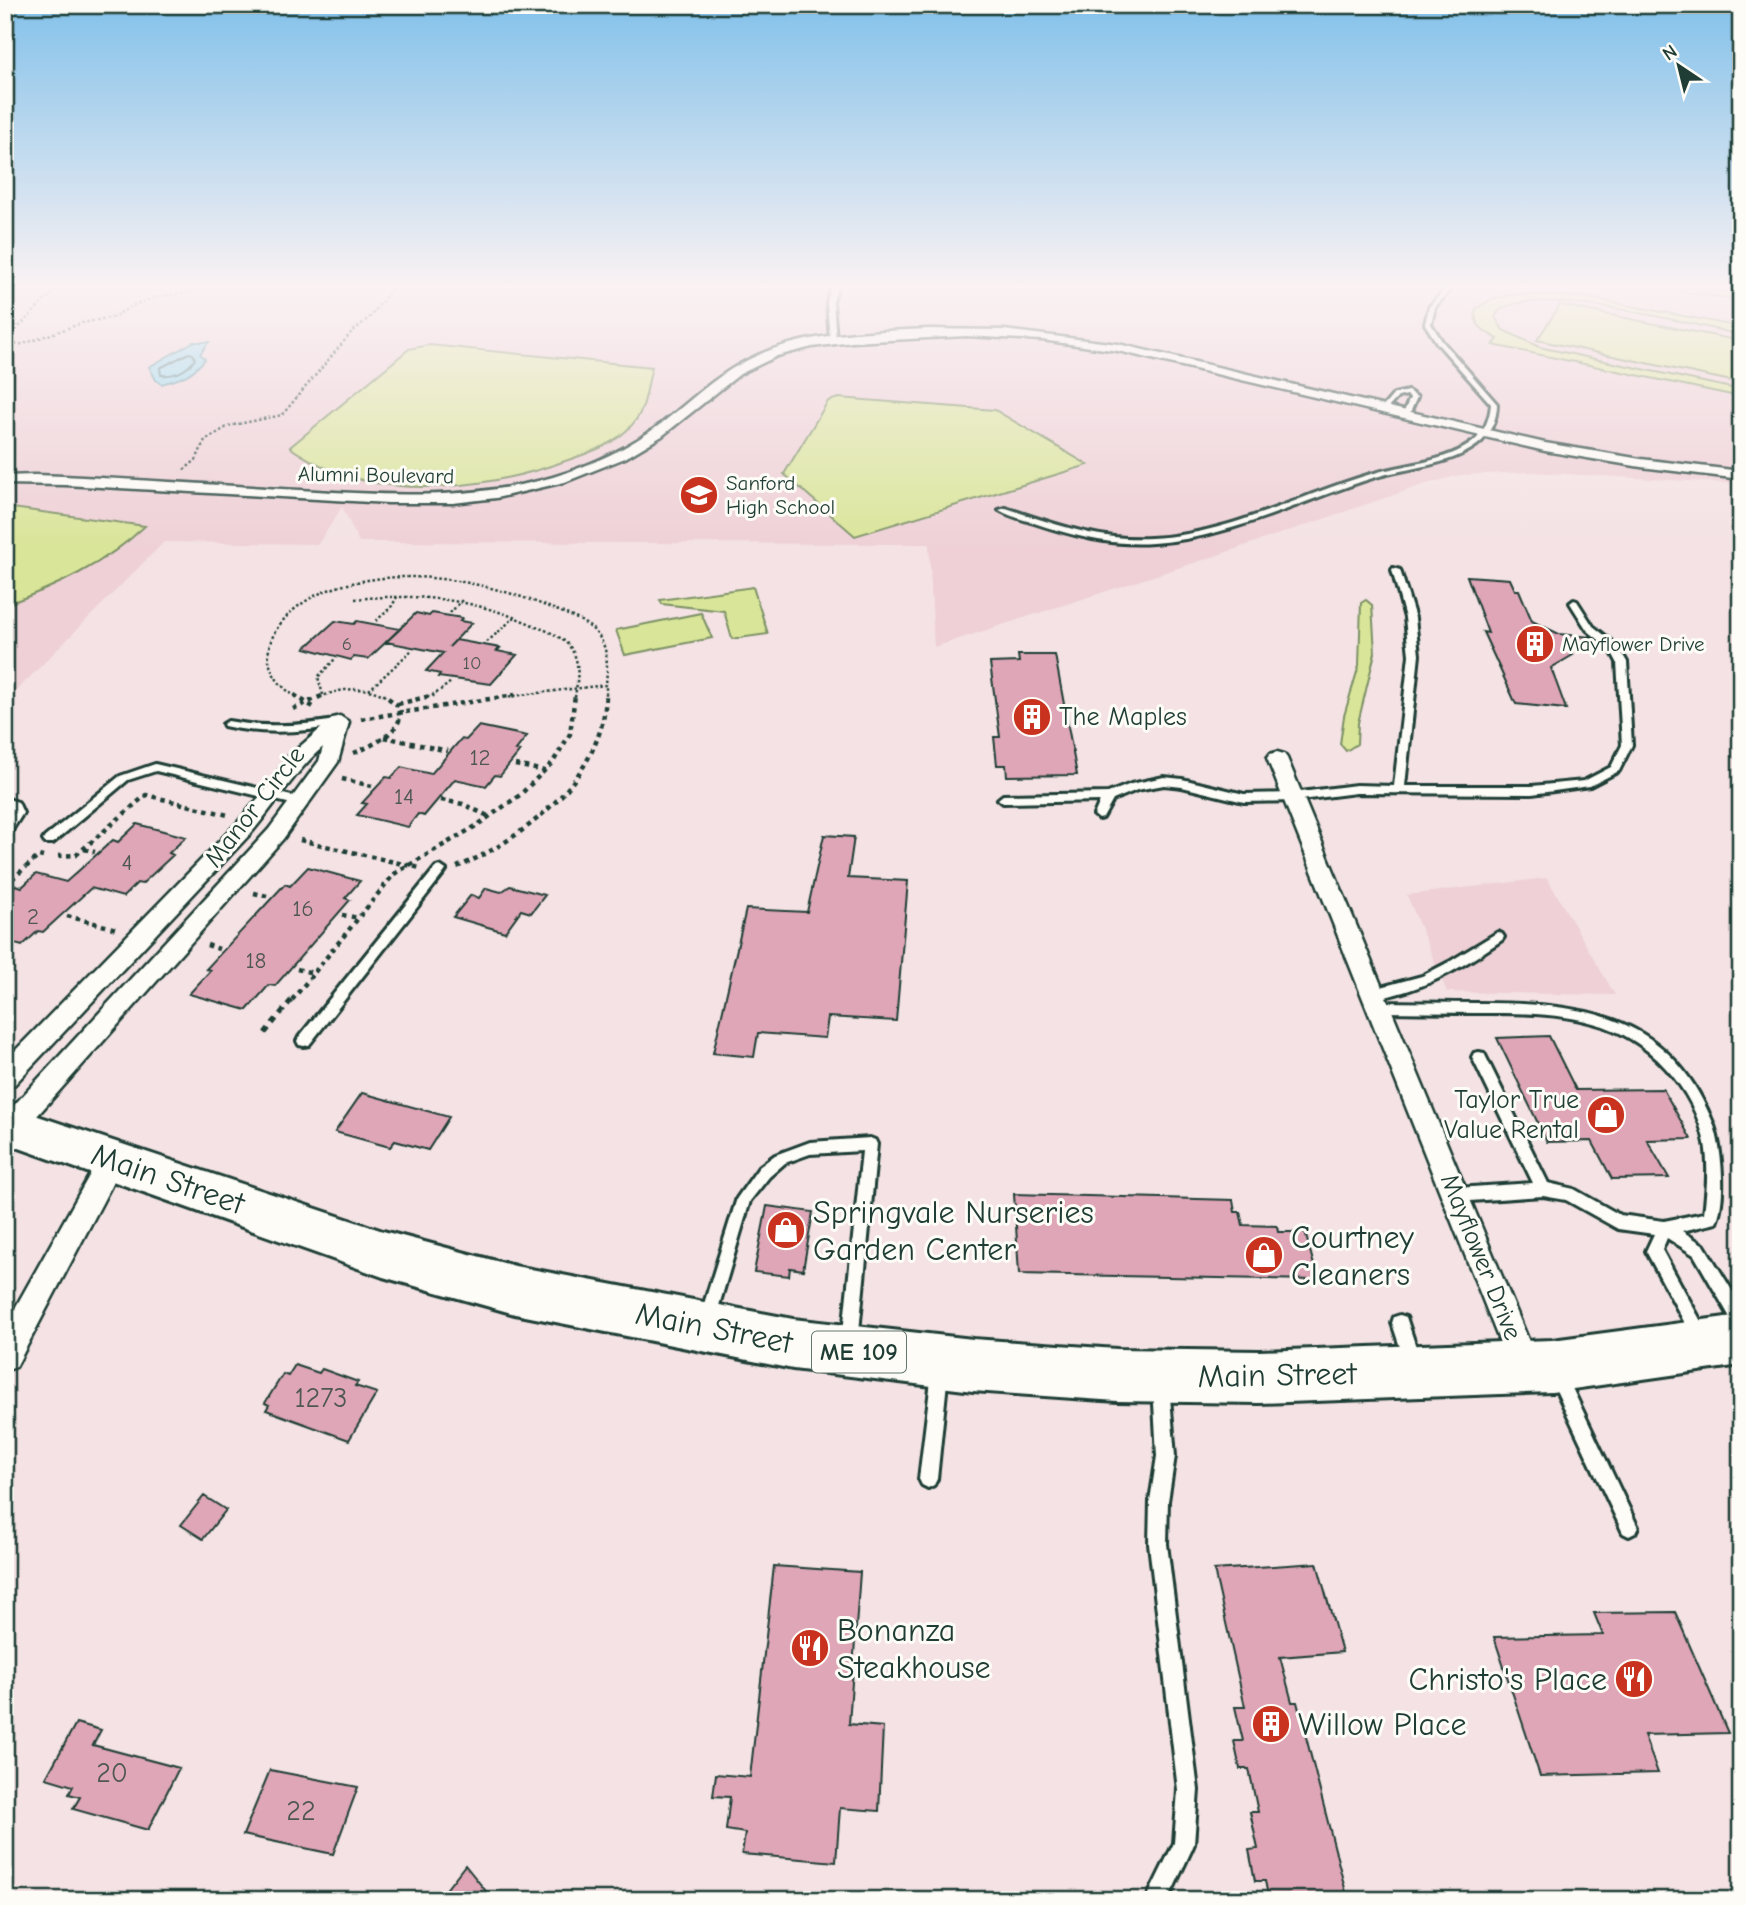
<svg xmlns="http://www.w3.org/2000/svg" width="1746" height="1905" font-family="'Comic Neue',sans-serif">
  <rect width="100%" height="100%" fill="#f4e2e4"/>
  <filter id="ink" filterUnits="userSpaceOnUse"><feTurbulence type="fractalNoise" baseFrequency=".0143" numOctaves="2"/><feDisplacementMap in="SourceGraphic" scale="14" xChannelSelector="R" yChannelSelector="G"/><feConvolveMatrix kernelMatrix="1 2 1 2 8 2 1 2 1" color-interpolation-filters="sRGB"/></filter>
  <g filter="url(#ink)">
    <path fill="#eed0d6" d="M5,284H1741V484L1531,472L1460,475L1426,484L1212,557L934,647L929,544L359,542L342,507L318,544L164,542L5,702Z
      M1547,878L1615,995L1447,992L1407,895Z"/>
    <path fill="#d9e598" stroke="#7c9166" stroke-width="2" d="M1621,284H1741V300Z
      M1518,294L1584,297L1741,327V335C1703,327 1510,276 1495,317L1503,330L1539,347L1741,390V397L1493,345L1498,339C1485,332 1472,325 1476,309L1492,299Z
      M1560,305L1741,341V383L1537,340Z
      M429,345L652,367C646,388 647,409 631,426C616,443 592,452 571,459C493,488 388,503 312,461C304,456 297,453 290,447L409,349Z
      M839,398L995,410L1088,465L855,536L784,474L828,401Z
      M5,507L145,526C105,564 56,587 5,605Z
      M753,587L768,634L732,639L724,611L662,604L660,600Z
      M1366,600L1372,605L1375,653L1358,723L1357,744L1346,751L1340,744L1344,716L1359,665L1361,603Z
      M701,613L712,638L625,655L616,630Z"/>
    <path fill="#8dd5ee" stroke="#6198a4" stroke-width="2" d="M193,342H209L200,354L205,359C192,375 181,379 161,384L156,380L149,367Z"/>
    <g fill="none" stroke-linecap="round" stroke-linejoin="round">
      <path stroke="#4b7a7e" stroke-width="2" d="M189,353L193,354L195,359C187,371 175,376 161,375L160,368Z"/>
    </g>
    <path fill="#dfa6b7" stroke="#1f3d34" stroke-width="2" d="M1467,576L1510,579L1515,590H1519L1532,621L1559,634L1591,637L1570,653L1573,655L1551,668L1566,709L1516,704L1483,632L1488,633Z
      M416,613L429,616L432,613L462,618L460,621L472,623L449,647L456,640L500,648L497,651L517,655L491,684L438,677L440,674L426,671L443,653L386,642Z
      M335,621L354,624L357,621L400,629L368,659L354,657L351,660L305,648Z
      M1018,655H1055L1077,775L1007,776L1006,765H997L994,737H1000L990,663L1019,662Z
      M479,726L527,736L516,750L520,751L500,776L495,775L486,786L455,779L424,816L418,814L408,827L357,815L367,804L362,803L386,777L391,778L401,767L431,774L461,739L466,740Z
      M137,824L186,837L169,853L173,855L142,884L137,883L123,897L91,888L43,932L38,931L22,946L5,941V894L16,885L22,887L36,874L66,882L113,840L118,842Z
      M824,835L854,837L848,878L908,881L896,1021L828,1017L825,1038L758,1033L754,1057L713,1053L746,909L807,912Z
      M308,867L360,881L345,898L350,900L275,986L269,985L247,1010L189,994L211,970L206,969L285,884L290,886Z
      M510,886L545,895L531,913L521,910L505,932L453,917L471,895L479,898L486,888L501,892Z
      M1549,1036L1576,1090L1663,1089L1691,1139L1647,1140L1669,1178L1612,1179L1592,1141L1547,1142L1497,1038Z
      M362,1093L366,1094L449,1117L428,1150L395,1141L390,1147L335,1132Z
      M1014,1194L1233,1200L1235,1212H1240L1243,1225L1277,1226L1278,1232H1305L1318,1280L1019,1274Z
      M767,1206L813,1212L803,1270L790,1268L789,1276L754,1272Z
      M295,1365L319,1373L322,1369L358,1382L355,1386L377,1393L349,1440L266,1410L269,1405L265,1403L283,1374L288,1376Z
      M204,1496L226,1510L203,1539L181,1525Z
      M1317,1563L1342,1652L1280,1657L1292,1702H1297L1348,1900H1269L1265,1881H1255L1249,1850L1258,1849L1250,1812H1258L1249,1769H1240L1234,1741H1243L1235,1707H1245L1214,1570Z
      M774,1566L860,1572L849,1724L883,1727L879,1811L840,1808L836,1862L742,1854L745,1833L726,1830L730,1797L713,1796L716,1774L750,1777Z
      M1675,1612L1728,1733L1644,1735L1658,1773L1540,1776L1494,1637L1603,1635L1594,1613Z
      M76,1723L101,1730L93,1745L179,1768L148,1830L73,1809L80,1797L69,1794L73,1786L46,1778Z
      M270,1770L358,1787L333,1854L243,1835Z
      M465,1865L493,1900H438Z"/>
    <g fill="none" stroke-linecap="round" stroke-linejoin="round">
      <g stroke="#1f3d34" stroke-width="6">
        <path id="service" d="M832,284H838L833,302L836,340L833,342L830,340L827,302Z
          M1450,284H1456L1435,307L1431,324L1442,341L1497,404C1497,419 1490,436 1477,445C1449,466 1409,467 1376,477C1302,500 1231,538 1153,543C1111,546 1073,536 1034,523C1022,519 1009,516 999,510L1006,508C1054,524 1100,541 1151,538C1228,535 1299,495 1371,474C1404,464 1445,463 1473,442C1484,433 1490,418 1491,404L1437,343L1425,324L1429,307Z
          M1408,391L1417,397L1409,415L1403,414L1410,398L1407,395L1398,397L1386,410H1382V408L1394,394Z
          M1393,568L1400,570L1415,618L1419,655L1405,786H1532L1584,781L1611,767L1622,745L1617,662L1610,649L1587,630L1570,603L1574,600L1577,601L1593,626L1617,645L1627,662L1632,745L1619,771L1590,786L1532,794L1356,793L1293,801L1244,802L1182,787L1164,785L1137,790L1113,800L1103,818L1099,819L1094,815L1100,801L1003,803L998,799L1003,795L1108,793L1131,784L1164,777L1182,779L1244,794L1293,793L1356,785L1394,786L1409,655L1405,618L1392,570Z
          M340,719L344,720V724C304,733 264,735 224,726L223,724L228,721C267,728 302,726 340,719Z
          M155,764L300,798L305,802L300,806L156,771L128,780L53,843H45L43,840L45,837L120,776Z
          M5,798L18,802L23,813L9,835L5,836V823L12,813L10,807L5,806Z
          M440,866L446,870L444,873L309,1045L304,1046L299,1045L297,1041L299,1037L436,867Z
          M1498,932L1502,934L1504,937L1502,940C1468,963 1436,984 1396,994C1388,996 1378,1000 1370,998L1368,994L1370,990L1422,976L1449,962Z
          M1379,1002C1411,1002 1443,1003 1475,1003C1578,1003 1666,1011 1711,1118C1722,1142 1727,1199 1716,1223L1682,1231L1704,1245L1741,1305V1328L1735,1326L1694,1255L1667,1238L1662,1250L1709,1336L1707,1342L1701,1344L1695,1342L1646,1251L1654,1234L1618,1229L1566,1200L1543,1196L1456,1202L1451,1200L1449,1195L1451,1190L1456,1188L1533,1183L1472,1057L1474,1053L1479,1052L1484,1053L1548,1183L1574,1189L1620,1215L1664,1221L1704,1213C1707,1190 1709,1166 1705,1143C1694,1088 1648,1037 1593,1023C1555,1012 1515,1013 1476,1013C1443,1013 1411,1012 1379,1012L1374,1011L1373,1007L1374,1003Z
          M870,1138L875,1140L877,1144L858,1342L856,1348L850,1350L844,1348L842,1342L862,1151L810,1154L785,1163L769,1177L750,1201L713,1326L707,1328L701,1326L699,1320L737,1198L759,1167L775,1155L810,1142Z
          M1400,1315L1406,1317L1420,1359L1418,1365L1412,1367L1406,1365L1392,1323L1394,1317Z
          M940,1364L946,1366L948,1372L937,1479L934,1485L928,1488L922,1485L919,1479L932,1372L934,1366Z
          M1557,1367L1563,1369L1635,1521L1638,1527L1635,1533L1629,1536L1623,1533L1549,1375L1551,1369Z
          M1161,1378L1167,1380L1169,1386L1175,1456L1168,1501L1167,1544L1198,1790L1194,1844L1191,1851L1168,1900H1146L1174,1843L1178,1790L1149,1544L1150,1501L1157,1456L1153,1386L1155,1380Z"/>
      </g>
      <g stroke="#1f3d34" stroke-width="5">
        <path id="minor" d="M928,329L1004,330L1118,344L1545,443L1641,459L1741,471V479L1641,467L1545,451L1118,351L1042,340L966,336L852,342L812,347L777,356L740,374L662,436L625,458L565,482L496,498L453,503H388L65,485L5,484V476L35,475C123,478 212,485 300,490C385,495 470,501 553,477C592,465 629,448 662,423C688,403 712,379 742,363C797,332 867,332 928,329Z
          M340,716L349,722L338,762L283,839L21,1134L12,1137L5,1135V1115L269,829L319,761L323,747C295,771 276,804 252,832L14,1085L5,1088V1061L238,822L265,791L289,756L333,718Z
          M1277,752L1284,754L1287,758L1540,1368L1536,1379L1525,1383L1514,1379L1510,1368L1267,758L1270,754Z
          M112,1147L121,1151L125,1159L121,1167L16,1367L5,1371V1326L103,1151Z"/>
      </g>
      <g stroke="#1f3d34" stroke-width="6">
        <path id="trunk" d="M5,1105L383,1231L515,1266L793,1319L973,1339L1117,1349L1259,1351L1552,1340L1741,1315V1365L1552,1392L1259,1403L1117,1401L973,1391L793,1369L515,1314L383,1277L5,1143Z"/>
      </g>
      <path stroke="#1f3d34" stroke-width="2.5" stroke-dasharray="2.5 2.5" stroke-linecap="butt" d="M5,341L61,284
        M5,345L23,344L82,323L113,317L136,304L157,297L226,286H248
        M184,470L196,460L205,440L229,426L282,415L351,333L371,316L395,284
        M355,599C420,593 476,599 535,626C550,632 567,638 574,654C580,667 577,683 575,697
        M450,613L463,599
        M376,621L392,606L398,595
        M487,642L516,616
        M369,690L412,650
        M323,695L318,677L335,659
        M296,697C239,659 281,606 331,589C402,565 483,580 551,608C568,615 590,622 600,638C609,652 607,670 606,685
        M320,697C343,688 365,685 388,697
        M427,697L434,695L451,682
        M504,697L606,685V697"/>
      <path stroke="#1f3d34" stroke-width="4.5" stroke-dasharray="4.5 4.5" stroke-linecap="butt" d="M294,695L315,708
        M398,704L434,695
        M293,709L324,695
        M361,719L515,695
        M384,737L448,751
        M354,753C371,746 406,731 400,707L384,695
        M515,765L545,771
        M342,779L372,786
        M441,800L463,804L490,817
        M300,840L420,868
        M84,849L95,852
        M58,856L76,855L146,795L228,815
        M457,867C527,838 604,775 606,695
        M5,885L39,856L43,857
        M254,893L267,896
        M342,915L359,918
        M67,916L117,929
        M207,945L219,949
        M297,969L313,973
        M292,1000L394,874L476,826L520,795L553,762L570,734L575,695"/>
      <path stroke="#1f3d34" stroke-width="5" stroke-dasharray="6 6" stroke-linecap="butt" d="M265,1033L293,998"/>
      <use href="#service" fill="#fdfcf7" fill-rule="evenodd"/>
      <use href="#minor" fill="#fdfcf7" fill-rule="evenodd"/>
      <use href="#trunk" fill="#fdfcf7" fill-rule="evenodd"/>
    </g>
  </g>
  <linearGradient id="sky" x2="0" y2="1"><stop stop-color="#83c1ea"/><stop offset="0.52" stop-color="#faf2f3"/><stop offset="1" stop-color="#faf2f3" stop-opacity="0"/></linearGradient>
  <rect width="1746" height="551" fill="url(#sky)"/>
  <defs>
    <g id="school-disc" transform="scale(2.0125)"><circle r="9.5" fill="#c8321e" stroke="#fdfcf7"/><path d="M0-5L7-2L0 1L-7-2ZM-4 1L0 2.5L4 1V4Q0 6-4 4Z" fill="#fff"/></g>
    <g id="building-disc" transform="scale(2.0125)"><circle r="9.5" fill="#c8321e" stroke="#fdfcf7"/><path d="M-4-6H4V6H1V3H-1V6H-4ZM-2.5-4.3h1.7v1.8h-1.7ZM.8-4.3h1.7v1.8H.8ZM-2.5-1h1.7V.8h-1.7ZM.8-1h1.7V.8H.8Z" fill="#fff"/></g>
    <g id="shop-disc" transform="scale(2.0125)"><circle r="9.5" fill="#c8321e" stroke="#fdfcf7"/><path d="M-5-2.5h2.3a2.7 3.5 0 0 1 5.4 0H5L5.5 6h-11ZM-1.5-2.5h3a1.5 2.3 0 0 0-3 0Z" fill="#fff"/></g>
    <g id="restaurant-disc" transform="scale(2.0125)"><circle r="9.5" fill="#c8321e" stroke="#fdfcf7"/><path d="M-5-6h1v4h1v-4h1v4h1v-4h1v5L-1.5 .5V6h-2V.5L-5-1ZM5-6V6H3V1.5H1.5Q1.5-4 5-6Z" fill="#fff"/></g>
  </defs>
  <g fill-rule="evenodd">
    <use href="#school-disc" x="699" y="495"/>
    <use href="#building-disc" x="1535" y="644"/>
    <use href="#building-disc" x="1032" y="717"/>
    <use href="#shop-disc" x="1606" y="1115"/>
    <use href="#shop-disc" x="786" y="1230"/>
    <use href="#shop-disc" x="1264" y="1255"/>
    <use href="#restaurant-disc" x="810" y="1648"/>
    <use href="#restaurant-disc" x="1634" y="1679"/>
    <use href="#building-disc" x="1271" y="1724"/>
  </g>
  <g text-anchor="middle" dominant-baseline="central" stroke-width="6" stroke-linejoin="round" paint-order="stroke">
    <g font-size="19" fill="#4f5755">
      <text x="347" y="644">6</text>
      <text x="472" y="663">10</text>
    </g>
    <g font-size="21" fill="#1f3d34" stroke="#fdfcf7">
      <text transform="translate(376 475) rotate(1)">Alumni Boulevard</text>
    </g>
    <g font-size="21" fill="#1f3d34" stroke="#fdfcf7" text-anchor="start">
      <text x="726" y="483">Sanford<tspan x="726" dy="24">High School</tspan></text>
      <text x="1562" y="644">Mayflower Drive</text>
    </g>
    <g font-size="23" fill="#4f5755">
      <text x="480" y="757">12</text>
      <text x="404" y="796">14</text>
      <text x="127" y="862">4</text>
      <text x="303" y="908">16</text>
      <text x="33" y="916">2</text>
      <text x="256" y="960">18</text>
    </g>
    <rect fill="#fdfcf7" stroke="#62766e" stroke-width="2" x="812" y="1331.5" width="94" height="41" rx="5"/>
    <g font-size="24" font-weight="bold" fill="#1f3d34">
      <text x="859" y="1352">ME 109</text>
    </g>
    <g font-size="26" fill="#1f3d34" stroke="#fdfcf7" text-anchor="start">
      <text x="1059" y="717">The Maples</text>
      <text x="1579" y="1100" text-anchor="end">Taylor True<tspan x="1579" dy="30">Value Rental</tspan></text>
    </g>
    <g font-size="26" fill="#1f3d34" stroke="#fdfcf7">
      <text transform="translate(255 807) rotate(-52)">Manor Circle</text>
      <text transform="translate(1481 1257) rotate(68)">Mayflower Drive</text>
    </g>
    <g font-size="28" fill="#4f5755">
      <text x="321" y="1398">1273</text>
      <text x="112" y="1773">20</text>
      <text x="301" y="1811">22</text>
    </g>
    <g font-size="32" fill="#1f3d34" stroke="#fdfcf7">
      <text transform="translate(168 1179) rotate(19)">Main Street</text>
      <text transform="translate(714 1328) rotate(11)">Main Street</text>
      <text transform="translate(1277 1375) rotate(-1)">Main Street</text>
    </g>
    <g font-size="32" fill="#1f3d34" stroke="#fdfcf7" text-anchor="start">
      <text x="813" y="1212">Springvale Nurseries<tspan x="813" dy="37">Garden Center</tspan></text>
      <text x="1291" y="1237">Courtney<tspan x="1291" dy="37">Cleaners</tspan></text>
      <text x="837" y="1630">Bonanza<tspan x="837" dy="37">Steakhouse</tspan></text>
      <text x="1607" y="1679" text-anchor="end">Christo's Place</text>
      <text x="1298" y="1724">Willow Place</text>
    </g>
  </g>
  <rect width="1746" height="1905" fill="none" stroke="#fdfcf7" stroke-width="28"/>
  <rect x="14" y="14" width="1718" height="1877" fill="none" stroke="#1f3d34" stroke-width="2.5" filter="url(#ink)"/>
  <g transform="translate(1679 66) rotate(325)" stroke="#fdfcf7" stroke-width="5" paint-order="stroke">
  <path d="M0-5L12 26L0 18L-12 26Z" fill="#1f3d34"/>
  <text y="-10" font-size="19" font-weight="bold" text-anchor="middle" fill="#1f3d34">N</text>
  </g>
</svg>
